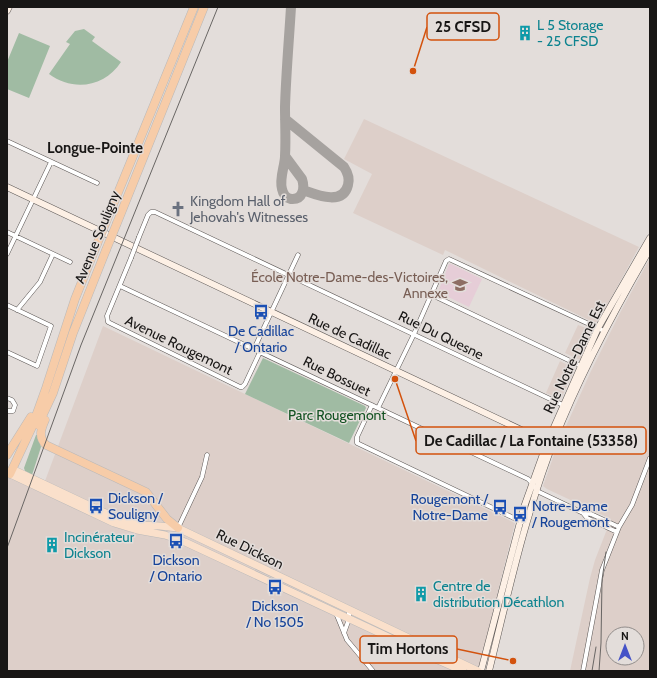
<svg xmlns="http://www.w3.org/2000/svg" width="657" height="678" font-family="Cabin,sans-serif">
  <rect width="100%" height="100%" fill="#e3ddda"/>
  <path fill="#ddcfc9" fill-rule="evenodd" d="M364,119L639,247L599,320L595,323L445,250L443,255L353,213L372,174L344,159Z
    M650,258V671H570L590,578L595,560L611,519L547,489L543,486L557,446L591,371L621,311ZM613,634H637V658H613Z
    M578,325L592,330L593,333L580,360L565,353Z
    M103,326L515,523L478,671H7V473L42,489Z
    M560,361L575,369L561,399L546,393Z"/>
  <path fill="#e6cdd7" d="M449,264H451L482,279L469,307L438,292Z"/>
  <path fill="#a0bba3" d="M84,29L95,37L92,41L121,62C105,87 73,92 49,74L70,44L66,42L75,31Z
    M19,33L50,46L29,98L7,89V62Z
    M263,358L365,406L366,408L349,443L245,394Z
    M36,435H38L41,447L32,475L25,471L24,468Z"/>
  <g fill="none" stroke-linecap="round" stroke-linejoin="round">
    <path stroke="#a6a29f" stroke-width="10" d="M285,119L344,167C348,173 350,178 348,185C343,206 317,195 303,190
      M285,156L302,179C305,188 303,200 291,199C286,198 283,194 282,189C279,178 285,166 285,156C286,140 285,123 285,107C286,74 289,40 291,7"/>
    <g stroke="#5d5856" stroke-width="5">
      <path id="street" d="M7,141L97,183
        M7,232L70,262
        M139,237L148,215L151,212H155L565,406
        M7,254L51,162
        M131,258L107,316L108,322L240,387H242L245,384L260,352
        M120,286L528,479L532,483L537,491L583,513L591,514L619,527
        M432,295L583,367
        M7,305L51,326L37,366L7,352
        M17,310L40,282L53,254
        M254,349L298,255
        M7,398L12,400L15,405L13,411H7
        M372,405L357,437V443L522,522
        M378,408L414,334L446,261L449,259L604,331
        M583,513L587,518L617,532
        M178,528L202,477L207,455
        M336,613L347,640L373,671
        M344,633L349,619V610
        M583,671L602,570L619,527L632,505L650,458"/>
    </g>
    <g stroke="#5d5856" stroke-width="7">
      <path id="secondary" d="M7,11L9,7
        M7,187L553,445
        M481,671L524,507L547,443L598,328L650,238
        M489,671C508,594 525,515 554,441C580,374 614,311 650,249"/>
    </g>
    <g stroke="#bab9b9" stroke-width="8">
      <path id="primary" d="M12,469L101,511L125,521L140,525L160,526L178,528L478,671
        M10,474L114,523L137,530L165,535L185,542L431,657L463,671"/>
    </g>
    <g stroke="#bab9b9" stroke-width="9">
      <path id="highway" d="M106,222L194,7
        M117,223L204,7
        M45,420C41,429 38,437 46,445L146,492L167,519L178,528
        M38,425L53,393L73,333L106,250
        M7,455L31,417
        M10,474L32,427L46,388L75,299L97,244"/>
    </g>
    <use href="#street" stroke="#fff" stroke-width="4"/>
    <use href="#secondary" stroke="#fdf0e5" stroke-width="6"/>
    <use href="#primary" stroke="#fae0cb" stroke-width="7"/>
    <use href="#highway" stroke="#f7cca8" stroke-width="8"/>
    <path stroke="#696664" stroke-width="1" d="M7,548L81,345L218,7
      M592,671L596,647
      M599,671L601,643L602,580L606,552"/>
    <g stroke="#5d5856" stroke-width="5" stroke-linecap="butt">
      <path id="street-bridge" d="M131,258L139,237"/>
    </g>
    <g stroke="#bab9b9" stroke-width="9" stroke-linecap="butt">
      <path id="highway-bridge" d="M97,244L106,222
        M106,250L117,223"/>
    </g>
    <use href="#street-bridge" stroke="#fff" stroke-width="4"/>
    <use href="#highway-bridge" stroke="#f7cca8" stroke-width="8"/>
  </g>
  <defs>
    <g id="building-bare" transform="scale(1.2)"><path d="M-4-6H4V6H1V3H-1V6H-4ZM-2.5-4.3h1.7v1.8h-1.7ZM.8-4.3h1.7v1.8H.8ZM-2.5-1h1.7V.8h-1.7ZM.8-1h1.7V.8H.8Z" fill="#0f9aa8" stroke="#e3ddda" stroke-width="2.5" paint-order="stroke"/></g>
    <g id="church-bare" transform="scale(1.2)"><path d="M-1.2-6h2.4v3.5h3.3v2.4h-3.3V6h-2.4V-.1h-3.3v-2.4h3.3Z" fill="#6b7280" stroke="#e3ddda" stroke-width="2.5" paint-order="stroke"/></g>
    <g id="school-bare" transform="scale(1.2)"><path d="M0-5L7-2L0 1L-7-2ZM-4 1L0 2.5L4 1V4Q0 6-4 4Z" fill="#8d6e63" stroke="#e3ddda" stroke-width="2.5" paint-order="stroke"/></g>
    <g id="bus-bare" transform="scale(1.2)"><path d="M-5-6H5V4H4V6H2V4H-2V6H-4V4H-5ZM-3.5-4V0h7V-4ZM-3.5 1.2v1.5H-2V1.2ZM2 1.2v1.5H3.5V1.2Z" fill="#1a4fb4" stroke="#e3ddda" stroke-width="2.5" paint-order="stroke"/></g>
  </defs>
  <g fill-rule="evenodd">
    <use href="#building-bare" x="525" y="33"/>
    <use href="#church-bare" x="178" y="209"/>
    <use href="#school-bare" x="460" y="285"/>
    <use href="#bus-bare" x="261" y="312"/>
    <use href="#bus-bare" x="96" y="506"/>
    <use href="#bus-bare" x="500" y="507"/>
    <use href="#bus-bare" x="520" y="514"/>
    <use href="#bus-bare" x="176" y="541"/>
    <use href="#building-bare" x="52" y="545"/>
    <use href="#bus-bare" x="275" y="587"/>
    <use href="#building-bare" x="421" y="594"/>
  </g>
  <g text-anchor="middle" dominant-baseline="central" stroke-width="3" stroke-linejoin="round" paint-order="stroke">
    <g font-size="14" fill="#0d838f" stroke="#e3ddda" text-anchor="start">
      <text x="537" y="25">L 5 Storage<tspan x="537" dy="16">- 25 CFSD</tspan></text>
      <text x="64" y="537">Incinérateur<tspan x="64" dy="16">Dickson</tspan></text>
      <text x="433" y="586">Centre de<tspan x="433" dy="16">distribution Décathlon</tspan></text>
    </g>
    <g font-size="14" fill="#5b616d" stroke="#e3ddda" text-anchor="start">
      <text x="190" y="201">Kingdom Hall of<tspan x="190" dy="16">Jehovah's Witnesses</tspan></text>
    </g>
    <g font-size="14" fill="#181615" stroke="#e3ddda">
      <text transform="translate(97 237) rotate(-68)">Avenue Souligny</text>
      <text transform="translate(441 335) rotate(26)">Rue Du Quesne</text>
      <text transform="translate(350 336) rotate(25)">Rue de Cadillac</text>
      <text transform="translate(179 345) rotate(26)">Avenue Rougemont</text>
      <text transform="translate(574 357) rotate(-64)">Rue Notre-Dame Est</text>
      <text transform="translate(337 376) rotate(26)">Rue Bossuet</text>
      <text transform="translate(250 549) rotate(26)">Rue Dickson</text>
    </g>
    <g font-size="14" fill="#785e54" stroke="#e3ddda" text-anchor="end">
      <text x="448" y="277">École Notre-Dame-des-Victoires,<tspan x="448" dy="16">Annexe</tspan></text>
    </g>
    <g font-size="14" fill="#164399" stroke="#e3ddda">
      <text x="261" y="331">De Cadillac<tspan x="261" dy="16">/ Ontario</tspan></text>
      <text x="108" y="498" text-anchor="start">Dickson /<tspan x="108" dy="16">Souligny</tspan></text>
      <text x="488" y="499" text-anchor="end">Rougemont /<tspan x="488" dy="16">Notre-Dame</tspan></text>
      <text x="532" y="506" text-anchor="start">Notre-Dame<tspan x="532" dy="16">/ Rougemont</tspan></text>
      <text x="176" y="560">Dickson<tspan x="176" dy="16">/ Ontario</tspan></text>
      <text x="275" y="606">Dickson<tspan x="275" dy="16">/ No 1505</tspan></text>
    </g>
    <g font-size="14" fill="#125222" stroke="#e3ddda">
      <text x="337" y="415">Parc Rougemont</text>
    </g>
    <g font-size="15" font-weight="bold" fill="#181615" stroke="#e3ddda">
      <text x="95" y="148">Longue-Pointe</text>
    </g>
  </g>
  <path fill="none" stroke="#d3520d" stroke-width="1.5" d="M413 71L427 27M395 379L416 441M513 661L457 649"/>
  <g fill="#d3520d" stroke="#e3ddda" stroke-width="1.5">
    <circle cx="413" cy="71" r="4"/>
    <circle cx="395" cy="379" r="4"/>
    <circle cx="513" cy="661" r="4"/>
  </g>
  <g fill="#e3ddda" stroke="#d3520d" stroke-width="1.5">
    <rect x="427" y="13" width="72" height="27" rx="4"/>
    <rect x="416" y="427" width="230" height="27" rx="4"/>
    <rect x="360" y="636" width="97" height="27" rx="4"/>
  </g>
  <g font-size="15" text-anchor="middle" font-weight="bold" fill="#181615">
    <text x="463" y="32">25 CFSD</text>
    <text x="531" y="446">De Cadillac / La Fontaine (53358)</text>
    <text x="408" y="654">Tim Hortons</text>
  </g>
  <rect width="657" height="678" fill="none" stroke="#181615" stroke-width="16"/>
  <g transform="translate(625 646)"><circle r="19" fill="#e3ddda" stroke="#928d8b"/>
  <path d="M0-3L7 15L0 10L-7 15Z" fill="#4552c7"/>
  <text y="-6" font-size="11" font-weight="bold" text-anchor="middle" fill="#181615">N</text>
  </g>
</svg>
